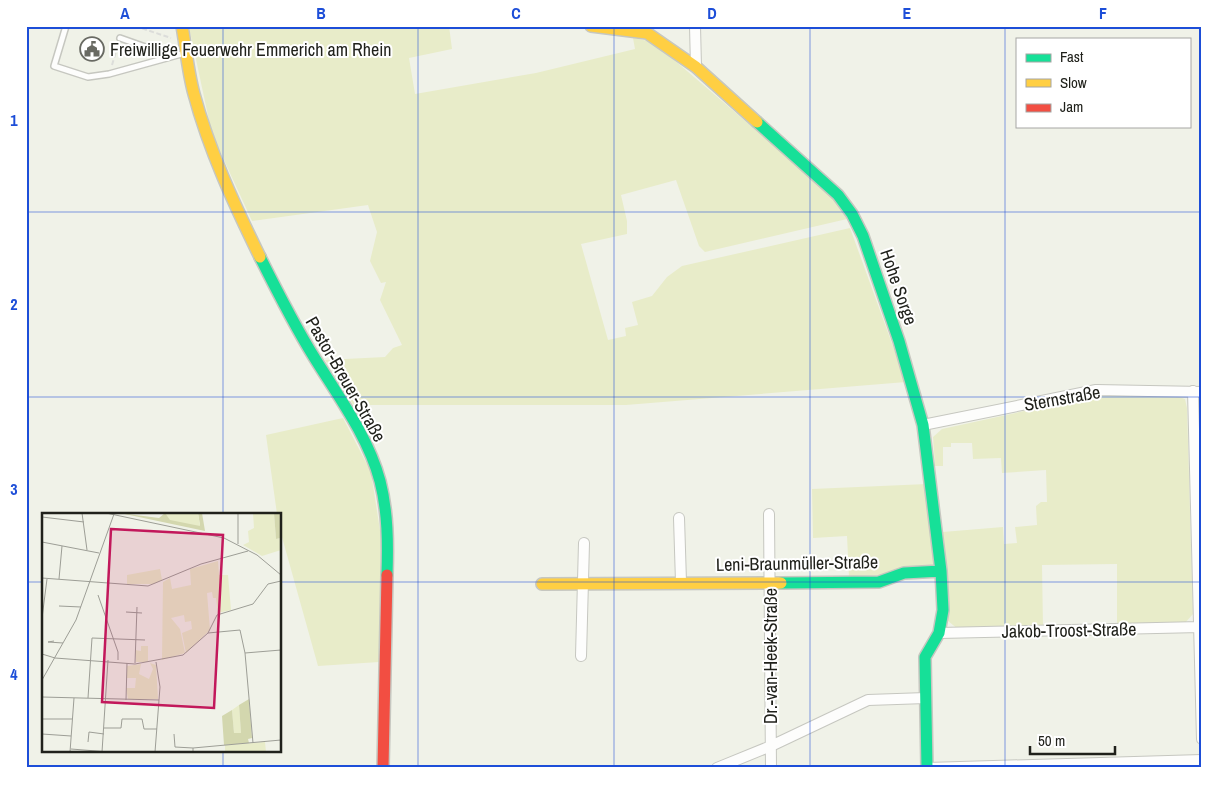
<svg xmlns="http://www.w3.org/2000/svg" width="1228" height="794" font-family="'Archivo Narrow',sans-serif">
  <rect width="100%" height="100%" fill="#f0f2e8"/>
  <path fill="#e8ecc9" d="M449,26L452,49L409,58L415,94L536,73L635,49L633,38L648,41L673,59L827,191L842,209L847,219L705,252L699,246L676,180L621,195L627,221V234L581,244L608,340L626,336L625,328L638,325L632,302L652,296L667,277L682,266L850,228L906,382L626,405H353L325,360L385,357L393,348L402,345L380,300L386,282L381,283L370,261L377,232L368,205L252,221L212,134L189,27Z
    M1098,395L1176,396L1185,399L1187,408L1193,614L1185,623L1117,625V564L1042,565L1043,628L959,630L947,620L943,532L1003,527L1004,544L1017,543L1015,527L1037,525L1036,506L1041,502H1047L1046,470L1002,473L1001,458L973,459L972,443H951V447H943V466H935L933,437L942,429Z
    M343,418L371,472L381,537L379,662L318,666L280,530V514H277L266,435Z
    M927,484L934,565L879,575L849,577L847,536L813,538L812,489Z"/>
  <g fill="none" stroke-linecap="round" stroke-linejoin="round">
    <g stroke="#c6c7c0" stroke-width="8">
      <path id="lane" d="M66,26L54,66L88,77L109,74L185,53
        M120,38L171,56"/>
    </g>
    <g stroke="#c6c7c0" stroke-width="12">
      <path id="street" d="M695,26L696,67
        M1193,391L1202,739
        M923,425L1096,390L1202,392
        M769,514L771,768
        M679,518L681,582
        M939,633L1200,627
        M581,656L584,543
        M717,768L771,746L868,700L926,698
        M927,768L1202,760"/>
    </g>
    <g stroke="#c6c7c0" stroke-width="14">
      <path id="fast" d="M757,122L838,195L852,214L863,236L899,341L923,425L941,571L943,610L939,633L925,657L927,768
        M260,257C277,291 294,325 314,357C338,396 368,436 380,481C388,512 388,544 387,575
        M781,583L879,582L904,573L941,571"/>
    </g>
    <g stroke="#c6c7c0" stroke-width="14">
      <path id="slow" d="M182,26C186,49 188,72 194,94C209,150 234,204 260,257
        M591,26L647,33L696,67L757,122
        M542,584L781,583"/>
    </g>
    <g stroke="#c6c7c0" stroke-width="14">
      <path id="jam" d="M383,768L387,575"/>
    </g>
    <path stroke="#dcddda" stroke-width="2" stroke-dasharray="5 2.5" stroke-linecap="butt" d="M135,26L171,38
      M97,56L103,58L97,53
      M112,65L118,45"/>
    <use href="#lane" stroke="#fdfdfc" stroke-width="5"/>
    <use href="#street" stroke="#fdfdfc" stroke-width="10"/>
    <use href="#fast" stroke="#16e098" stroke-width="11"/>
    <use href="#slow" stroke="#ffcf43" stroke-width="11"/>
    <use href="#jam" stroke="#f24e42" stroke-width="11"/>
  </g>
  <path fill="none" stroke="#1d4ed8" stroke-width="1" stroke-opacity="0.55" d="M223,26V514M418,26V768M614,26V768M810,26V768M1005,26V768M26,212H1202M26,397H1202M26,582H44M280,582H1202M223,750V768"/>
  <defs>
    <g id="civic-ring" transform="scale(1.25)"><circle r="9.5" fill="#fff" stroke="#696a63" stroke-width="1.5"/><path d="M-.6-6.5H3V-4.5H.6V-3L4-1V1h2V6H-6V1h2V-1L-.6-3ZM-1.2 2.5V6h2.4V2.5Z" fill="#696a63"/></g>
  </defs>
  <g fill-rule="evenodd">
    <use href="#civic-ring" x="92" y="49"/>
  </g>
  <g text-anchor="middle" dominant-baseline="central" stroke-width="4" stroke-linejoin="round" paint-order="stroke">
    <g font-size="18" fill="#20211b" stroke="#fff" text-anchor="start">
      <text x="110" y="49">Freiwillige Feuerwehr Emmerich am Rhein</text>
    </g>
    <g font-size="18" fill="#20211b" stroke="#fff">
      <text transform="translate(899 287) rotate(71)">Hohe Sorge</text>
      <text transform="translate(346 379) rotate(60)">Pastor-Breuer-Straße</text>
      <text transform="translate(1062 398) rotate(-10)">Sternstraße</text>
      <text transform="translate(797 563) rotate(-1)">Leni-Braunmüller-Straße</text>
      <text transform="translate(1069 630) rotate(-1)">Jakob-Troost-Straße</text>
      <text transform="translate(770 656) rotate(-90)">Dr.-van-Heek-Straße</text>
    </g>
  </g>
  <g transform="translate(42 513)">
    <rect width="239" height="239" fill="#f0f2e8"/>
    <path d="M211,0H232L234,26L239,25V37L220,43L201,32L207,29L206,18L212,15ZM176,48L177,62H186L189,97L176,100L174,85H171L170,79L165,80L168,117L144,140L140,120L150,116L149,108L143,109L142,102L129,105L138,116L143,140L120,147L121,69L128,65L130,76L149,72L148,56ZM118,56L120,67L112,71H85V62ZM99,133H106V149H94L93,137L99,138ZM108,150L114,152L116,186H86L84,175H93L94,165H85V153L99,151L97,161L107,166L111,156ZM197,192L199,220L192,221L190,197ZM223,229L224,239H183V232Z" fill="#e8ecc9"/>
    <path d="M78,0L117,5L123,0L158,12L156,0H160L163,18ZM232,0H239V25L234,26ZM207,186L210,225L206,226L207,230L182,232L180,203L190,197L192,220H199L197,192Z" fill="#d3d7ae"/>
    <path d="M123,0H156L158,13L128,7Z" fill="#e8ecc9"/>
    <path fill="none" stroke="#9d9e96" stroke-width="1" d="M40,0L45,37M64,0L182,25L215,42L239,62M0,4L42,9M0,29L57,40M196,31V0M0,65L106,73L159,51L206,38M17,66L20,33M56,82L76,139V147M17,93L39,94M84,99L100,100M0,105L5,66M166,120L198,117L203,140M12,128L6,129L21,130M0,141L13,145L93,151L141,142L166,120L175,102L211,91L226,71L239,68M93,150L95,94M0,167L34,107L72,1M0,184L117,187M46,185L50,125L103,127M84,187L85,150M0,206H30M62,215H79L80,206H100L102,216H115M0,221L29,223M132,221L133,234L151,235V239M46,229L47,219L62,221M211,230L203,140L239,137M151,235L239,227M29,236L67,239M28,239L32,185M60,239L66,147M113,239L118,174L114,149"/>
    <path fill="#c2185b" fill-opacity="0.15" stroke="#c2185b" stroke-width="2.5" d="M69,16L181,22L172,195L60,189Z"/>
    <rect width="239" height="239" fill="none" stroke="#20211b" stroke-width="2.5"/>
  </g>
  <rect width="1228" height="794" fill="none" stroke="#ffffff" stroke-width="55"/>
  <rect x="1016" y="38" width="175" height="90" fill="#ffffff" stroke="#a6a6a4"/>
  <rect x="1026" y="54" width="25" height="8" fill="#16e098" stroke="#a6a6a4"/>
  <text x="1060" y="62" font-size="15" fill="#20211b">Fast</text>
  <rect x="1026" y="79" width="25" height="8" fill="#ffcf43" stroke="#a6a6a4"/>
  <text x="1060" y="88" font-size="15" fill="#20211b">Slow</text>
  <rect x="1026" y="104" width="25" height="8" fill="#f24e42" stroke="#a6a6a4"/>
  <text x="1060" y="112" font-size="15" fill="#20211b">Jam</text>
  <path d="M1030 746v8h85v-8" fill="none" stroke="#20211b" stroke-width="2.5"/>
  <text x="1038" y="746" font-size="15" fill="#20211b" stroke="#ffffff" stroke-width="4" paint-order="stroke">50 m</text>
  <rect x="28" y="28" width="1172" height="738" fill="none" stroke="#1d4ed8" stroke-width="2"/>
  <g font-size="16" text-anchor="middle" font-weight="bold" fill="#1d4ed8">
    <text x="125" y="19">A</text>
    <text x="321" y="19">B</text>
    <text x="516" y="19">C</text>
    <text x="712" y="19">D</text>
    <text x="907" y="19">E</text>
    <text x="1103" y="19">F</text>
    <text x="14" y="126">1</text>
    <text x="14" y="310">2</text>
    <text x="14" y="495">3</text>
    <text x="14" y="680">4</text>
  </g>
</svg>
